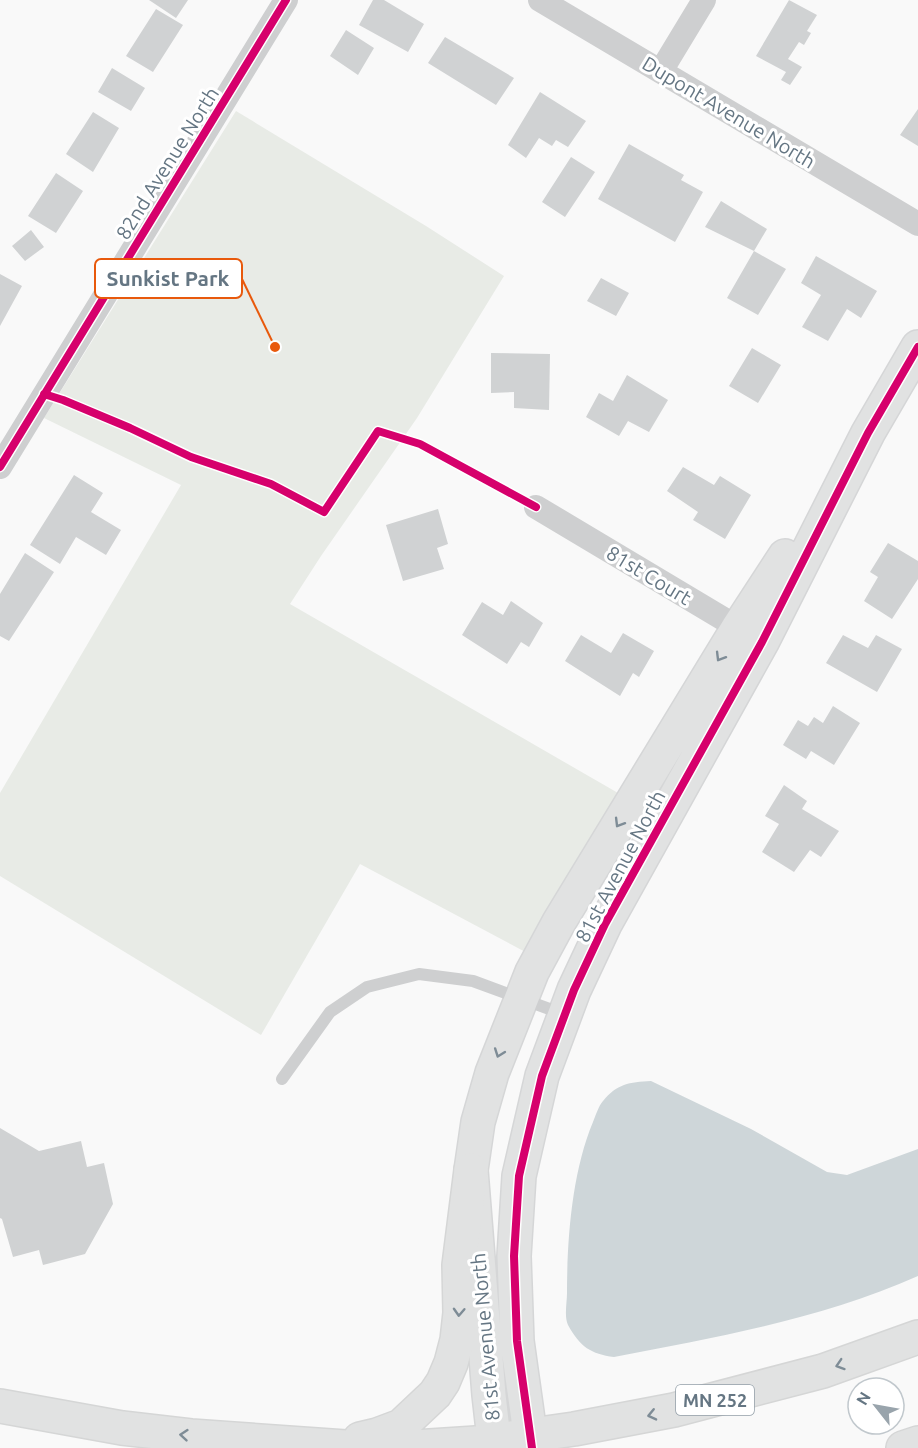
<svg xmlns="http://www.w3.org/2000/svg" width="918" height="1448" font-family="Ubuntu,sans-serif">
  <rect width="100%" height="100%" fill="#f9f9f9"/>
  <path fill="#e8ebe6" d="M236,111L426,226L504,276L417,418L321,556L290,604L625,797L531,955L360,864L261,1035L0,876V793L181,485L44,418Z"/>
  <path fill="#ced6d9" d="M651,1081L751,1129L827,1172L847,1175L918,1149V1276C822,1319 717,1337 614,1357C591,1354 580,1347 568,1325C564,1317 567,1302 567,1293C567,1239 572,1172 593,1122C596,1115 598,1107 603,1101C617,1084 629,1082 651,1081Z"/>
  <path fill="#d0d2d3" d="M149,0H188L176,18Z
    M373,0H384L424,24L408,52L359,25Z
    M789,0L817,15L807,31L811,33L804,45L799,42L788,59L802,67L790,85L781,80L786,72L756,56Z
    M156,9L183,25L153,72L126,56Z
    M346,30L374,48L358,75L330,56Z
    M445,37L514,78L496,105L428,63Z
    M112,68L145,88L131,111L98,92Z
    M540,92L586,121L568,147L556,140L552,146L539,138L526,158L508,145Z
    M918,109V146L900,135Z
    M93,112L119,128L93,172L66,154Z
    M629,144L684,175L681,180L703,192L675,242L598,199Z
    M571,157L595,172L565,217L542,202Z
    M56,173L83,191L56,233L28,216Z
    M721,201L767,229L754,251L786,269L758,315L727,298L754,251L705,227Z
    M31,230L44,247L25,261L12,246Z
    M816,256L877,291L861,318L847,309L828,341L802,327L821,295L801,283Z
    M0,274L22,286L0,326Z
    M601,278L629,293L616,316L587,301Z
    M752,348L781,365L758,403L729,386Z
    M491,353L550,354L549,410L514,408V392L491,393Z
    M627,375L668,400L649,432L628,421L619,436L586,417L599,393L613,401Z
    M683,467L714,485L720,476L751,495L725,539L693,520L698,512L667,491Z
    M74,475L103,493L91,512L121,530L106,555L76,537L60,564L30,545Z
    M438,509L448,544L437,548L444,569L403,581L386,525Z
    M888,543L918,561V579L892,619L864,601L878,577L870,572Z
    M25,553L54,572L9,641L0,636V594Z
    M511,601L543,623L529,647L521,642L507,664L462,635L482,602L503,615Z
    M623,633L654,651L639,677L633,673L620,696L565,661L581,635L611,653Z
    M843,635L868,648L876,635L902,649L877,692L826,663Z
    M833,706L860,723L834,765L811,751L806,759L783,745L798,720L808,726L814,717L823,723Z
    M784,785L807,801L802,809L839,831L821,857L810,850L794,872L762,852L779,824L765,816Z
    M0,1128L39,1151L81,1141L87,1167L104,1163L113,1204L85,1254L43,1265L39,1250L13,1257L2,1219L0,1218Z"/>
  <g fill="none" stroke-linecap="round" stroke-linejoin="round">
    <g stroke="#d5d6d7" stroke-width="36">
      <path id="secondary" d="M495,1448L489,1395L471,1170L478,1122L492,1073L532,972L559,922L738,628L785,556
        M532,1448L517,1341L514,1256L519,1176L542,1076L574,990L605,924L762,642L868,433L918,347"/>
    </g>
    <g stroke="#d5d6d6" stroke-width="36">
      <path id="highway" d="M0,1406L122,1428L191,1436L360,1448H399L476,1443L574,1429L674,1410L823,1371L918,1337
        M360,1439L377,1435L401,1426L435,1394L443,1382L451,1363L457,1340L460,1313L459,1265L471,1170
        M903,1448L918,1443"/>
    </g>
    <path stroke="#cecfd0" stroke-width="12" d="M282,1079L330,1012L367,987L419,974L473,981L563,1014"/>
    <path stroke="#cecfd0" stroke-width="24" d="M540,0L918,224
      M661,71L704,0
      M0,467L286,0
      M536,507L752,636"/>
    <use href="#secondary" stroke="#e1e2e2" stroke-width="33"/>
    <use href="#highway" stroke="#e1e2e2" stroke-width="33"/>
    <g stroke="#fff" stroke-width="11">
      <path id="cycleway" d="M44,394L63,400L130,428L191,457L271,484L324,512L378,431L420,444L536,507
        M0,467L286,0
        M532,1448L517,1341L514,1256L519,1176L542,1076L574,990L605,924L762,642L868,433L918,347"/>
    </g>
    <use href="#cycleway" stroke="#d6006c" stroke-width="8"/>
  </g>
  <defs><path id="oneway-chevron" d="M-2-3.5L2.5 0L-2 3.5" fill="none" stroke-width="1.6" stroke-linecap="round" stroke-linejoin="round" transform="scale(1.5)"/></defs>
  <g stroke="#7e8c96">
    <use href="#oneway-chevron" transform="translate(720 657) rotate(121)"/>
    <use href="#oneway-chevron" transform="translate(619 823) rotate(121)"/>
    <use href="#oneway-chevron" transform="translate(499 1053) rotate(110)"/>
    <use href="#oneway-chevron" transform="translate(459 1312) rotate(93)"/>
    <use href="#oneway-chevron" transform="translate(840 1365) rotate(162)"/>
    <use href="#oneway-chevron" transform="translate(652 1415) rotate(167)"/>
    <use href="#oneway-chevron" transform="translate(184 1435) rotate(-175)"/>
  </g>
  <g text-anchor="middle" dominant-baseline="central" stroke-width="6" stroke-linejoin="round" paint-order="stroke">
    <rect fill="#fff" stroke="#939fa8" stroke-width="1.5" x="676" y="1385" width="78" height="30" rx="4.5"/>
    <g font-size="18" font-weight="bold" fill="#657683">
      <text x="715" y="1400">MN 252</text>
    </g>
    <g font-size="20" fill="#657683" stroke="#fff">
      <text transform="translate(729 112) rotate(31)">Dupont Avenue North</text>
      <text transform="translate(167 163) rotate(-58)">82nd Avenue North</text>
      <text transform="translate(649 575) rotate(31)">81st Court</text>
      <text transform="translate(620 866) rotate(-62)">81st Avenue North</text>
      <text transform="translate(485 1337) rotate(-95)">81st Avenue North</text>
    </g>
  </g>
  <path fill="none" stroke="#e8590c" stroke-width="2" d="M275 347L242 279"/>
  <circle fill="#e8590c" stroke="#fff" stroke-width="2" cx="275" cy="347" r="6"/>
  <rect fill="#fff" stroke="#e8590c" stroke-width="2" x="95" y="259" width="147" height="39" rx="6"/>
  <g font-size="21" text-anchor="middle" font-weight="bold" fill="#657683">
    <text x="168" y="286">Sunkist Park</text>
  </g>
  <g transform="translate(876 1406) rotate(301)"><circle r="28" fill="#ffffff" stroke="#c1c8cd" stroke-width="1.5"/>
  <path d="M0-4.5L10 22L0 15L-10 22Z" fill="#99a4ac"/>
  <text y="-9" font-size="16" font-weight="bold" text-anchor="middle" fill="#657683">N</text>
  </g>
</svg>
